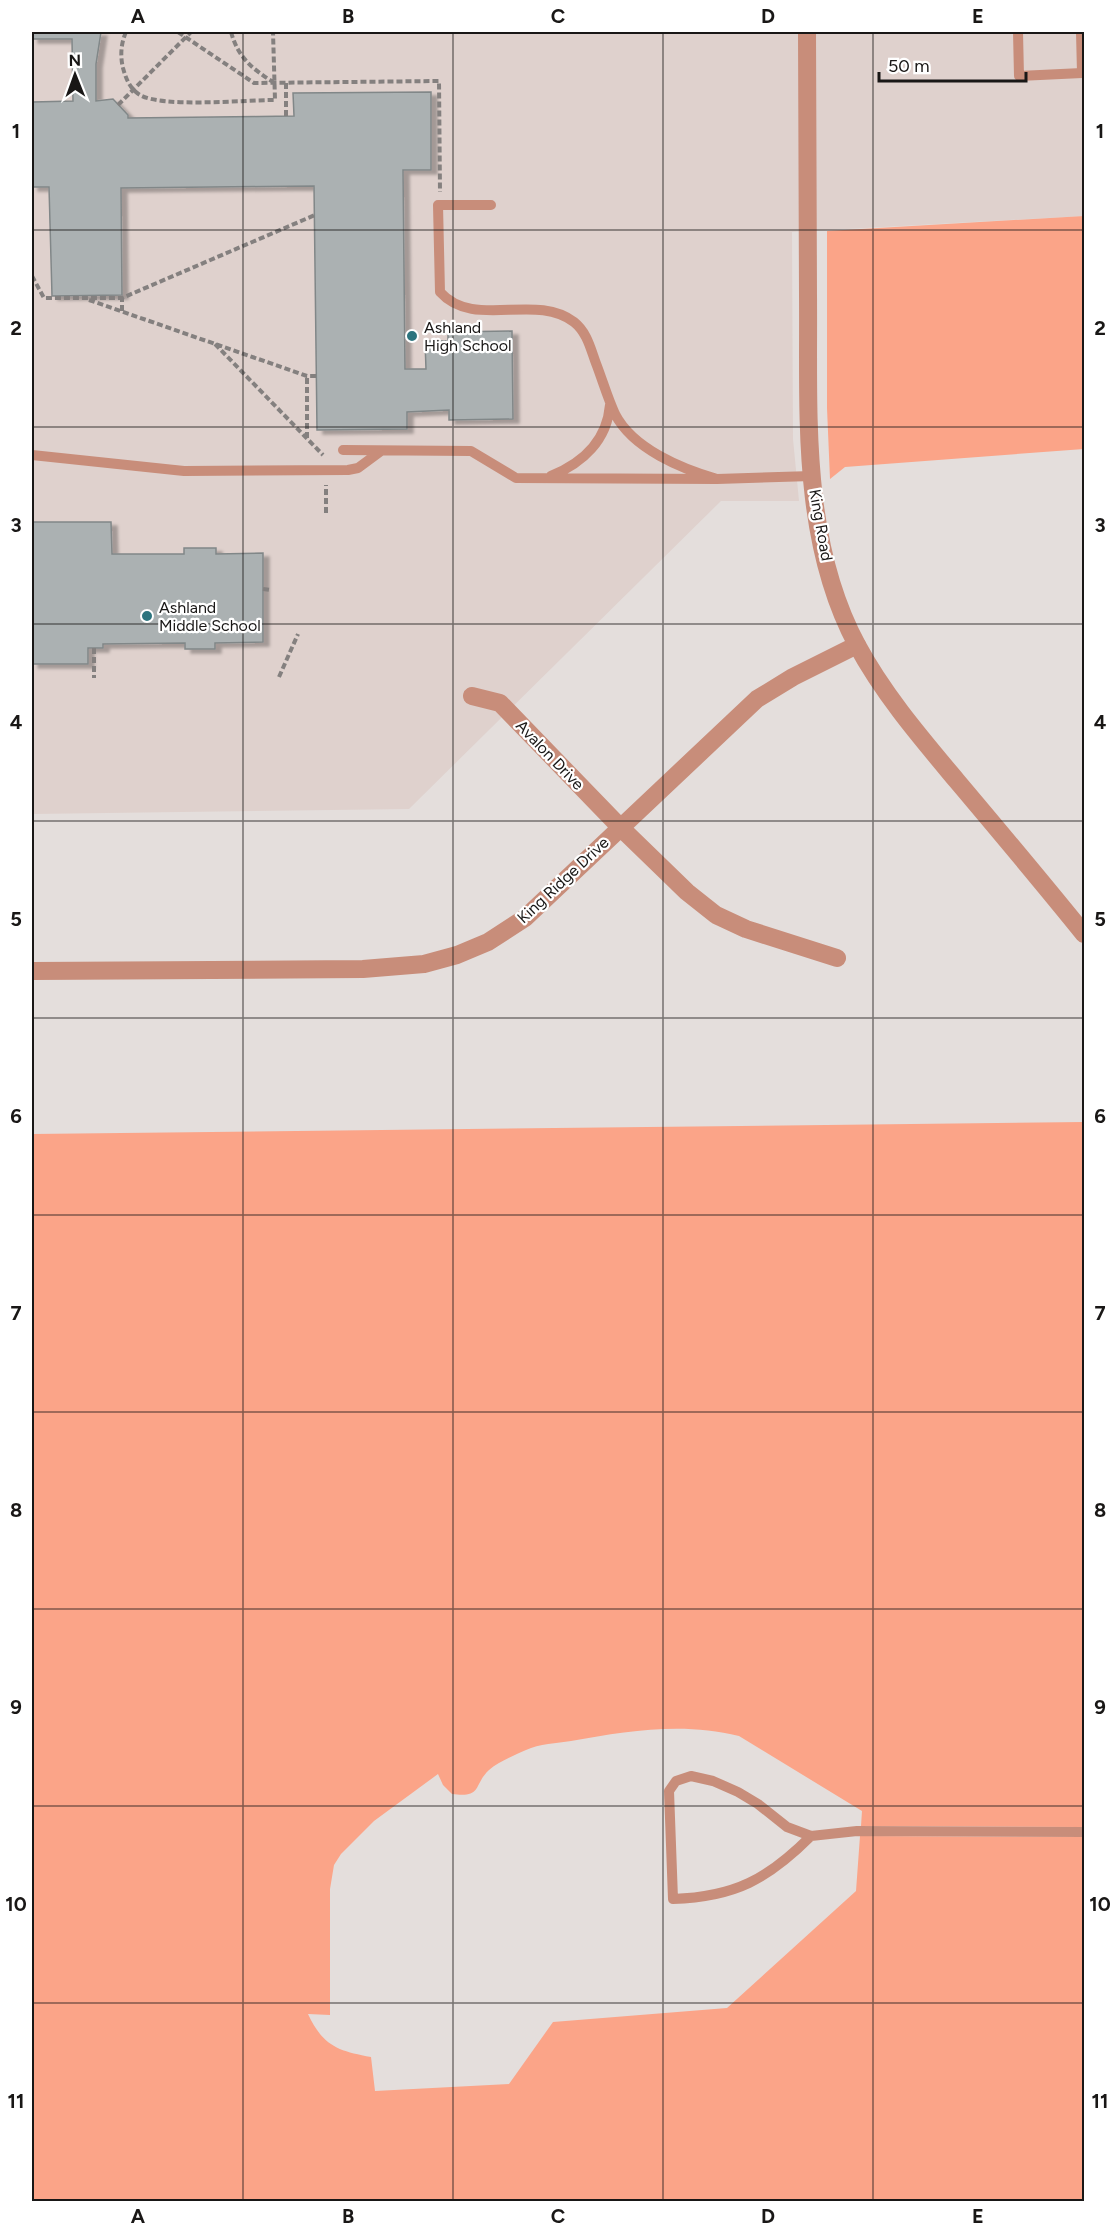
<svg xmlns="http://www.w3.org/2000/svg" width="1116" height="2233" font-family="Figtree,sans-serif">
  <defs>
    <filter id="shadow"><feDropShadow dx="6" dy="4" stdDeviation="1.5" flood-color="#0004"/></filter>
  </defs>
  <rect width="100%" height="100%" fill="#e4dedc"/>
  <path fill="#dfd1cd" d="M32,32H1084V216L792,232L793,439L799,501H721L409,809L32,814Z"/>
  <path fill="#fba488" d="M1084,216V449L845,467L830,479L827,408V231Z
    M1084,1122V1827L861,1826L862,1811L739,1736C683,1722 627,1731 571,1741C557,1743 539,1744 526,1750C515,1755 498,1762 489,1770C473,1785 483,1798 452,1794L443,1785L438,1774L374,1821L341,1854L334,1865L330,1889V2015L308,2014C323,2046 338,2051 371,2057L375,2091L509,2084L553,2022L727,2008L856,1891L860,1836L1084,1837V2201H32V1134Z"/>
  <path fill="#abb1b2" stroke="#818788" stroke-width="1.5" filter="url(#shadow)" d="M32,32H101L96,64V101L113,99L128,115V118L294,116L293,93L431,92V170H403L405,369H426L425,341H448V332L512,331L513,419L449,420V410L407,412V429L317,430L314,186L121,188L122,295L52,296L49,187H32L33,102L73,101L72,39H32Z
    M32,522H111L112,554H184V548H216V554L263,553V642L215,643V649H185V643L103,644V648H88V664H32Z"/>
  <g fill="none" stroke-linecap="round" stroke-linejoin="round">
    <path stroke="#84807f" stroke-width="4" stroke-dasharray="6 3" stroke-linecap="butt" d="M126,32C121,43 120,56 123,68C126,79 130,89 140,95C162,108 245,100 275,100L273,32
      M178,32L254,83L439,81L440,192
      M231,32C238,57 251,68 273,82
      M118,105L191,32
      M286,116V82
      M32,276L44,298H122L315,215
      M89,300L307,376H316
      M122,311V298
      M215,344L323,455
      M307,438V376
      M326,513V485
      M263,589L270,590
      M94,648V678
      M279,677L298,634"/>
    <path stroke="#c88d7a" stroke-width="10" d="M1018,32L1019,76L1082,73L1081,32
      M491,205H438L440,292C474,330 535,292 574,322C588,333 591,351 597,366C603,382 608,399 615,414C633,449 682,469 717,479
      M343,450L471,451L516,478L717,479L812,476
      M32,455L184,471L348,470L358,468L381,451
      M551,476C583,463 607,440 610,405
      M811,1836C768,1879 735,1897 673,1899L669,1791L676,1781L691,1776L713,1781L738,1792L758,1804L787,1827L811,1836L857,1831L1084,1832"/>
    <path stroke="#c88d7a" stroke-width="18" d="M472,696L500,703L620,827L687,892L716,915L746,929L837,958
      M32,971L363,969L424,964L457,955L488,942L525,918L757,699L793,677L857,645"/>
    <path stroke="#c88d7a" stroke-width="18" d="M807,32C807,119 808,207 808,295C809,411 800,539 857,645C884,695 921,738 957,781C1000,832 1042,882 1084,934"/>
  </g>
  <path fill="none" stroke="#191716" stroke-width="1.5" stroke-opacity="0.55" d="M243,32V2202M453,32V2202M663,32V2202M873,32V2202M32,230H1084M32,427H1084M32,624H1084M32,821H1084M32,1018H1084M32,1215H1084M32,1412H1084M32,1609H1084M32,1806H1084M32,2003H1084"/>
  <g fill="#2c747e" stroke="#fff" stroke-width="2">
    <circle cx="412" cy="336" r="6"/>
    <circle cx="147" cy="616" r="6"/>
  </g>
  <g text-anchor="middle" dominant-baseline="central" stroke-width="4.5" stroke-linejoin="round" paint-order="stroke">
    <g font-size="16" fill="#191716" stroke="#fff" text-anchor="start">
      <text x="424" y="327">Ashland<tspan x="424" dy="18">High School</tspan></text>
      <text x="159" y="607">Ashland<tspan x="159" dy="18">Middle School</tspan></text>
    </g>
    <g font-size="16" fill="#191716" stroke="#fff">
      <text transform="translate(821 525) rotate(80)">King Road</text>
      <text transform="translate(550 755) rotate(46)">Avalon Drive</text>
      <text transform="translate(563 880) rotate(-43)">King Ridge Drive</text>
    </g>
  </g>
  <rect width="1116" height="2233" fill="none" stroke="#ffffff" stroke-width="66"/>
  <g transform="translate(75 75) rotate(359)" stroke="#ffffff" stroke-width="4.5" paint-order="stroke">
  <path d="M0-4.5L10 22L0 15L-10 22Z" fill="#191716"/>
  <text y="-9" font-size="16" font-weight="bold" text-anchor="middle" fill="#191716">N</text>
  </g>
  <path d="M879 72v9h147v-9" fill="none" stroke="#191716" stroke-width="3"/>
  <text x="888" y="72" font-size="18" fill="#191716" stroke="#ffffff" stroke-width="4.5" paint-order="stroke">50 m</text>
  <rect x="33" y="33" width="1050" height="2167" fill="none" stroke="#191716" stroke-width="2"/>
  <g font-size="20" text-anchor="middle" font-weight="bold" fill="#191716">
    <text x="138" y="23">A</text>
    <text x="348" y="23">B</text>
    <text x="558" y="23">C</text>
    <text x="768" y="23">D</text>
    <text x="978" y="23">E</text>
    <text x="16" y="138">1</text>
    <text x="1100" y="138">1</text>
    <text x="16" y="335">2</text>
    <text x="1100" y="335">2</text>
    <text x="16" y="532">3</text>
    <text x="1100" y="532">3</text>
    <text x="16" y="729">4</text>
    <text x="1100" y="729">4</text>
    <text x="16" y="926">5</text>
    <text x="1100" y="926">5</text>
    <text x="16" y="1123">6</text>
    <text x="1100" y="1123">6</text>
    <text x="16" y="1320">7</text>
    <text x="1100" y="1320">7</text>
    <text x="16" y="1517">8</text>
    <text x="1100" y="1517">8</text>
    <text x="16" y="1714">9</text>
    <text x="1100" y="1714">9</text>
    <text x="16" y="1911">10</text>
    <text x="1100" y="1911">10</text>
    <text x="16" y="2108">11</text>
    <text x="1100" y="2108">11</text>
    <text x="138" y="2223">A</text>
    <text x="348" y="2223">B</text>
    <text x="558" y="2223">C</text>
    <text x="768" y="2223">D</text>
    <text x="978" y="2223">E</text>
  </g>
</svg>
